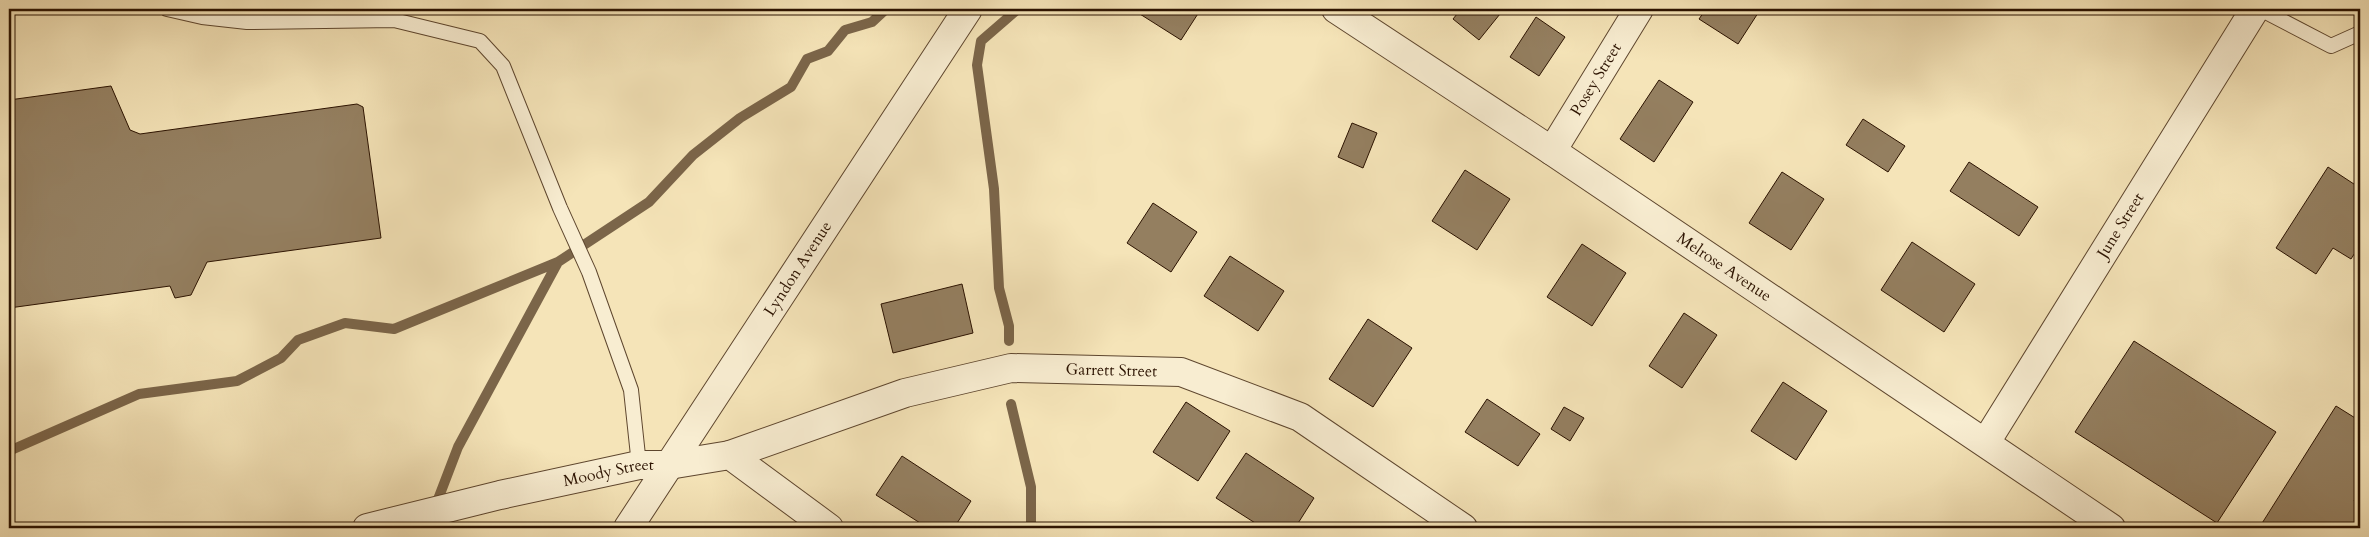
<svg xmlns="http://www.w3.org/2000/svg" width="2369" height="537" font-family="Cardo,serif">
  <rect width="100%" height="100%" fill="#f5e4b8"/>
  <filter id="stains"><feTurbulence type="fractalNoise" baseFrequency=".004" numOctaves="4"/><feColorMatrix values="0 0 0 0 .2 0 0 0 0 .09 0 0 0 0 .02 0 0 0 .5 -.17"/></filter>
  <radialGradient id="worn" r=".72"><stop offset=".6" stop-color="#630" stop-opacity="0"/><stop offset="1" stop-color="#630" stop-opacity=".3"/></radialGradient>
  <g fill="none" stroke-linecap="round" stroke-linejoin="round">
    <path stroke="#7b6549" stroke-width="10" d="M1009,341V326L999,288L994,189L977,65L981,41L1018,9
      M1011,404L1031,487V528
      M9,451L139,394L237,381L281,358L298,340L345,323L394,329L558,262L649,202L693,155L740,118L791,87L807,59L828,51L845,30L872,22L886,9
      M427,528L458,447L558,262"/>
  </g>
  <path fill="#947f60" stroke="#2b1200" d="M1132,9H1201L1181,40Z
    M1461,9H1504L1479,40L1453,19Z
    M1706,9H1758L1760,10L1738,44L1699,19Z
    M1536,17L1565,37L1539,76L1510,57Z
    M1659,80L1693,102L1654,162L1620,139Z
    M111,86L130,130L140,134L357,104L363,107L381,238L207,262L191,295L175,298L170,286L9,308V100Z
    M1863,119L1905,146L1888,172L1846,145Z
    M1352,123L1377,133L1363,168L1338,157Z
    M1969,162L2038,207L2019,236L1950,191Z
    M2328,167L2360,188V202L2355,210L2360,213V245L2351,259L2333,248L2316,274L2276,248Z
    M1465,170L1510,199L1477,250L1432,221Z
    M1782,172L1824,199L1791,250L1749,223Z
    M1153,203L1197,232L1171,272L1127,243Z
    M1912,242L1975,284L1944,332L1881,290Z
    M1582,244L1626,273L1592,326L1547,297Z
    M1230,256L1284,291L1258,331L1204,296Z
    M962,284L973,333L893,353L881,304Z
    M1684,313L1717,335L1682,388L1649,366Z
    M1368,319L1412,348L1373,407L1329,379Z
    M2134,341L2276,432L2217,523L2075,432Z
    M1783,382L1827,411L1796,460L1751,431Z
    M1487,399L1540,434L1518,466L1465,432Z
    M1186,402L1230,431L1198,481L1153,452Z
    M2336,406L2360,421V491L2354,501L2360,505V528H2259Z
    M1564,407L1584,418L1570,441L1551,429Z
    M1246,453L1314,498L1295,528H1263L1216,498Z
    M902,456L971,501L954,528H928L876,495Z"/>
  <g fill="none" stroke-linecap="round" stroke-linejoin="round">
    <g stroke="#5e462e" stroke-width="16">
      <path id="lane" d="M167,9L202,17L247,22L394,20L480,41L503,66L560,208L589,272L631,390L639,465
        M2260,9L2331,46L2360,33"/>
    </g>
    <g stroke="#5e462e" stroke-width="30">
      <g id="street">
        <path id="s1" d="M1336,9L1552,151L2111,528"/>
        <path id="s2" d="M1552,151L1639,9"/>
        <path id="s3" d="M1986,442L2255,9"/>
        <path id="s4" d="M730,455L905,393L1011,368L1181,372L1300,417L1463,528"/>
        <path id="s5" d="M367,528L500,495L639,465H669L730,455L829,528"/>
        <path id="s6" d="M628,528L968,9"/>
      </g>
    </g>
    <use href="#lane" stroke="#f8edd1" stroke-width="14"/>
    <use href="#street" stroke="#f8edd1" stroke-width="28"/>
  </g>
  <g text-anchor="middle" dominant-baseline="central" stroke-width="4.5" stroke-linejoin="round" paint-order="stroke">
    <g font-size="16" fill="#2b1200" stroke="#f8edd1">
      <text stroke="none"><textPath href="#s2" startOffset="84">Posey Street</textPath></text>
      <text stroke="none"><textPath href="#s3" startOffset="255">June Street</textPath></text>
      <text stroke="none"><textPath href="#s1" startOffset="466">Melrose Avenue</textPath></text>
      <text stroke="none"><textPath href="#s6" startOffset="310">Lyndon Avenue</textPath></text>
      <text stroke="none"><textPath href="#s4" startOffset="395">Garrett Street</textPath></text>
      <text stroke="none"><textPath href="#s5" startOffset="248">Moody Street</textPath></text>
    </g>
  </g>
  <rect width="2369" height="537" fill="none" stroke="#f5e4b8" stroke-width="30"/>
  <rect x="10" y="10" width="2349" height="517" fill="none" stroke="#2b1200" stroke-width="2.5"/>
  <rect x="15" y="15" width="2339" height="507" fill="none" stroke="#2b1200"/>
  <rect width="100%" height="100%" filter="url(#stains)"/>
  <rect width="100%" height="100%" fill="url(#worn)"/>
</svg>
